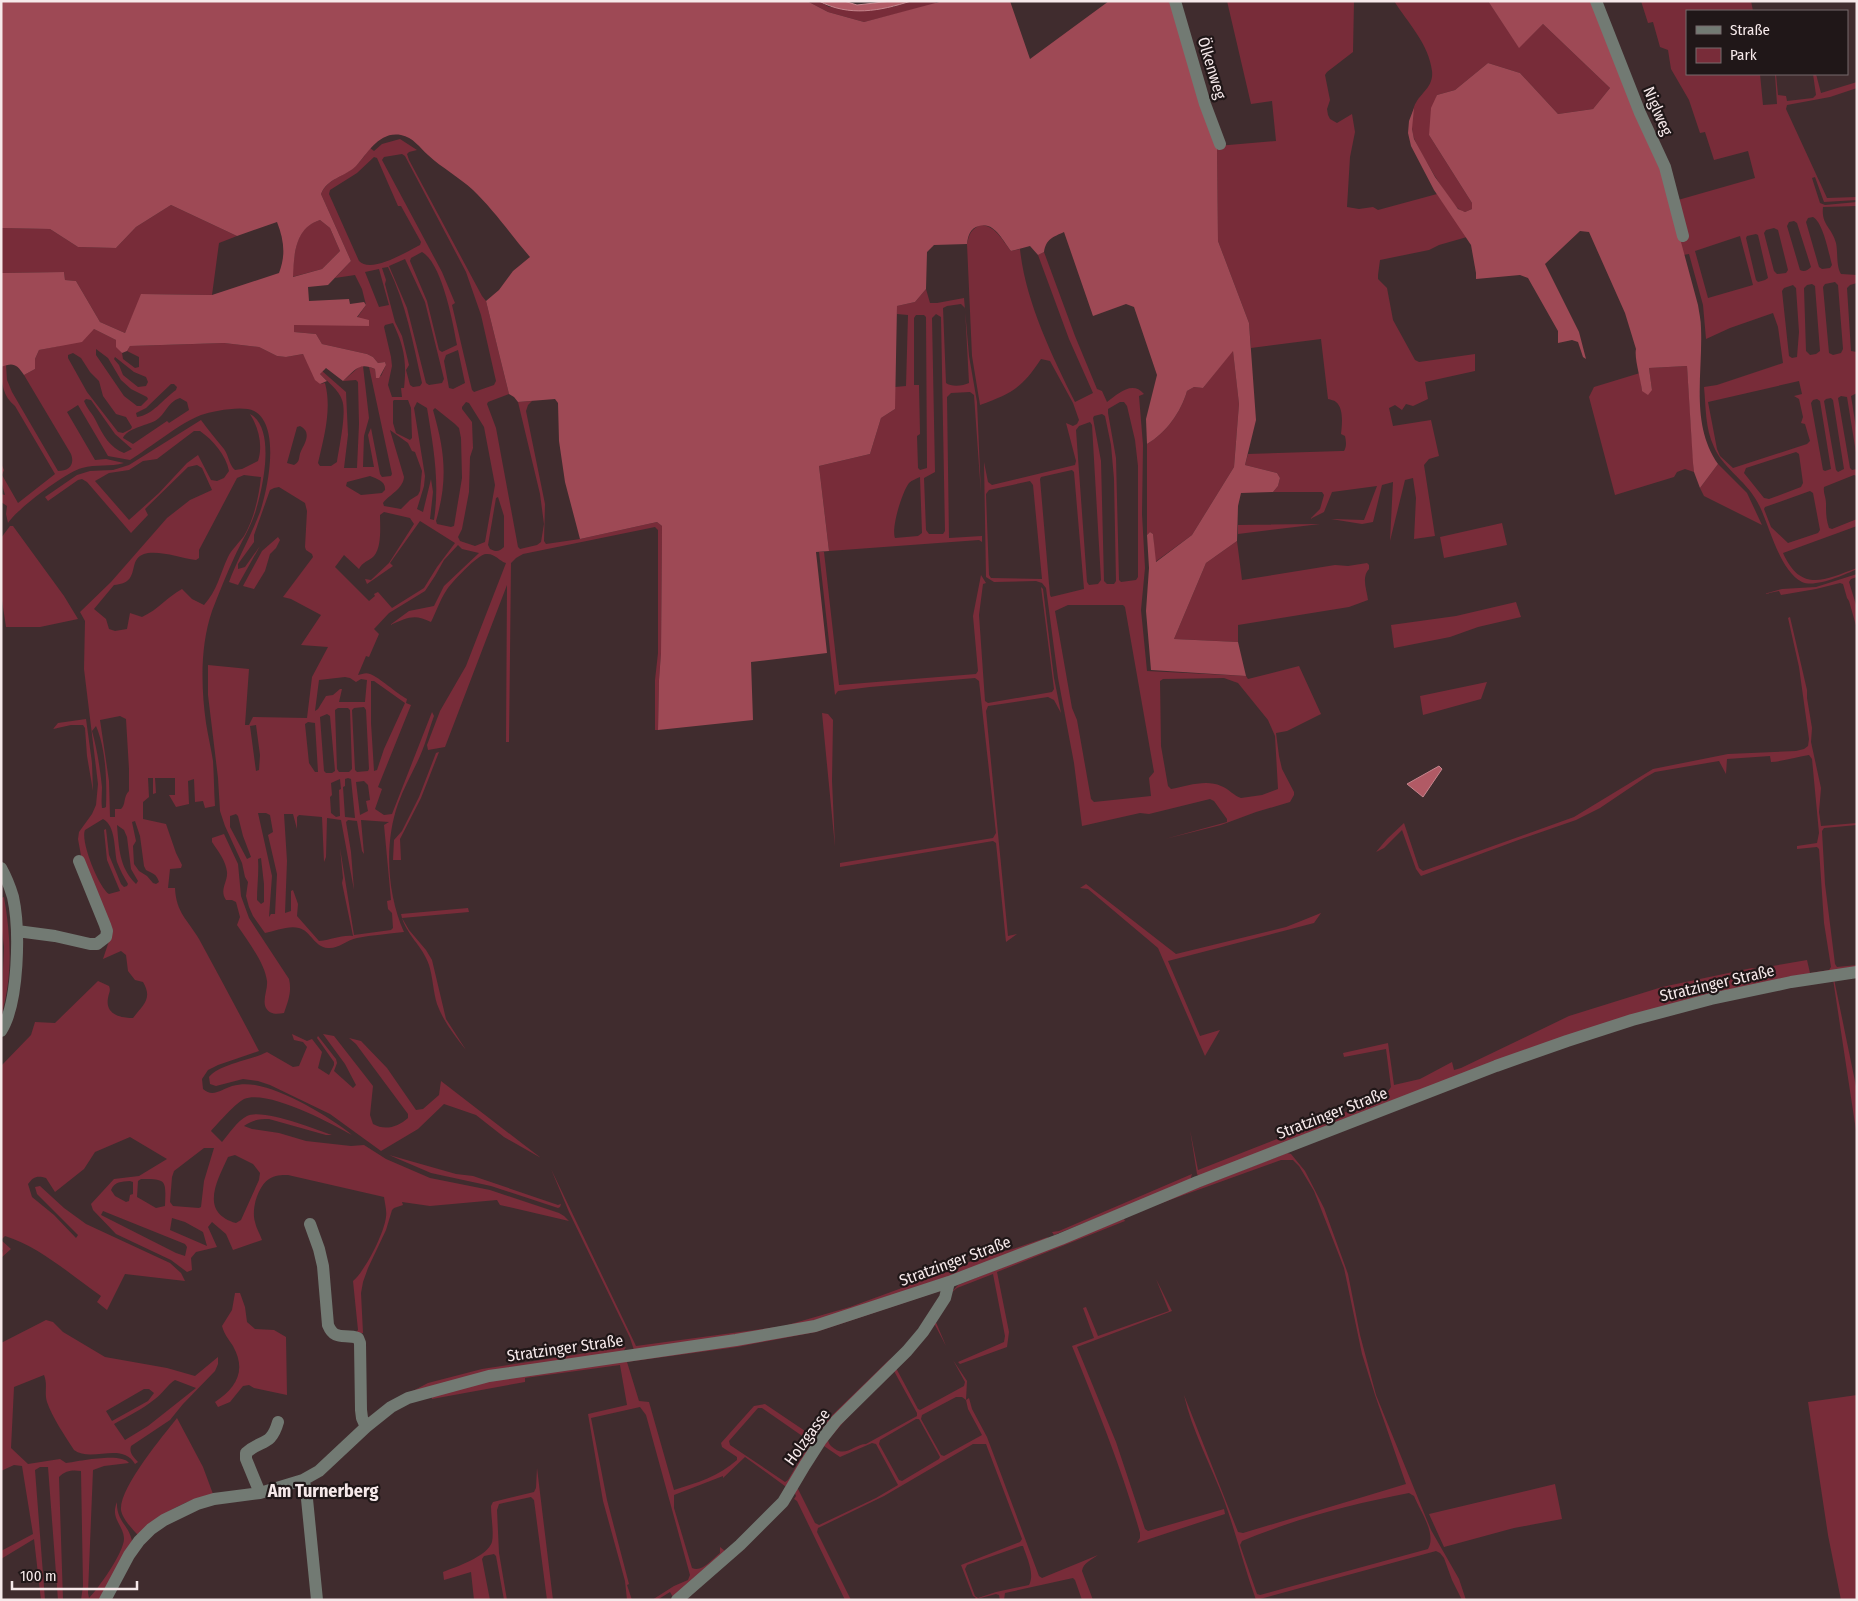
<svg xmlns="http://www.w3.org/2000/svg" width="1858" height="1601" font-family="'Fira Sans Condensed',sans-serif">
  <rect width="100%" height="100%" fill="#402c2e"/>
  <path fill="#782c39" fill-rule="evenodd" d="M807,1H819L829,7H893L911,1H937L935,4L864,22L828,12Z
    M1227,1H1354L1353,52L1327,72L1325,75L1330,100L1327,109L1328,115L1330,119L1337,123L1352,114L1355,132L1350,157L1347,207L1359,209L1373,207L1378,210L1437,194L1467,237L1439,245L1429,250L1380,260L1378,275V279L1387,288L1393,320L1415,360L1419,362L1475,354V371L1425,382L1428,399L1413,406L1406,404L1402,410L1395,405L1389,408L1393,426L1431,420L1439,456L1429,459L1424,465L1435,536L1414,539L1416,498L1413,478L1405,480L1390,541L1393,482L1382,485L1373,522L1362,524L1331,519L1364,520L1377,486L1332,492L1324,512L1310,519L1320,509L1324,495L1322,492H1273L1278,486L1280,478L1277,473L1245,465L1248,454L1341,451H1344C1347,446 1346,441 1345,436L1341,434C1342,426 1344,408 1336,402C1334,400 1331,400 1328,399L1321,339L1251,348L1249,323L1218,241L1217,146L1276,141L1272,101L1251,104Z
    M1394,1H1488L1519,47L1543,24L1610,88L1593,109L1558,114L1520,73L1488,63L1455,90L1437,95L1429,135L1472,203V209L1465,212C1463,211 1461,211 1459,209C1450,203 1418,149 1414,138C1411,129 1411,116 1414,107C1419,93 1434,88 1432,71C1429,44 1408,23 1394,1Z
    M1641,1H1751L1753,11H1687V74H1760L1763,105L1777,104L1775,74H1776L1778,95L1786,96L1787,101L1813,98L1816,95L1813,74H1816L1821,93L1857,82V88L1830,97L1787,105L1786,109L1827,198L1857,197V200L1824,202L1815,177L1812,178L1820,203L1825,205L1857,202V206L1823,207C1821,225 1832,227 1836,243C1838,252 1836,266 1841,274L1857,275V283L1850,285L1847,288L1851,351L1857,352V393L1851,396L1857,434V459L1847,397L1841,396L1838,398L1850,468L1852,470L1857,469V476L1854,475L1824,487C1823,493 1826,497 1826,503C1826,513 1826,519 1829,528L1832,529L1857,519V526L1783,553C1801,593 1824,580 1857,568V569C1844,575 1815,588 1802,582C1780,571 1770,528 1760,507C1749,482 1724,470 1714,447C1705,428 1706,407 1704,387L1717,385L1783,363L1778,327L1773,313L1730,328L1706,339L1703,305L1689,254L1683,255L1671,202L1755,178L1748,151L1714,160L1705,132L1700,133L1689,100L1671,69L1668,50L1660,47L1653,22L1648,23ZM1813,217C1823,222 1829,254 1832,265L1830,268L1822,269L1819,267L1806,222L1808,218ZM1794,221L1797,223L1811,267C1807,271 1804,272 1800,270L1787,226L1789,222ZM1774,228L1778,230L1788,270L1786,273L1777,274L1774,271L1764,233L1766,230ZM1756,234L1758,235L1768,278L1765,280L1758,282L1756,280L1746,238L1747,236ZM1740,236L1753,285L1708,298L1695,251ZM1835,282L1838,285L1843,349L1841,353L1833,355L1829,353L1823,287L1825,284ZM1812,284L1815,286L1820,351L1816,354L1810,355L1806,351L1804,288L1807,285ZM1793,285L1796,288L1799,332L1797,357L1792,358L1789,356L1782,291L1784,288ZM1799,381L1802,394L1794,396L1799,399L1803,417L1801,423L1805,424L1810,441L1807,444L1733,468L1720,456L1717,449L1708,402ZM1831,398L1833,400L1844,469L1838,472L1836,470L1824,401L1826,399ZM1817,399L1820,401L1831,469L1825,471L1823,470L1811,403L1813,400ZM1796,452L1799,454L1803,483L1801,487L1769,499L1764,498L1744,473L1746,468ZM1810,491L1813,493L1820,530L1818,533L1788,543L1771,527L1764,509L1765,507Z
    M400,139L417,150L409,152L407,154L409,160L482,296L486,301L509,394L488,402L487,404L496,428L518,547L520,549L537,545L541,542L544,524L540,494L518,402L532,401L528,405L526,411L545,504L544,541L546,544L580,539L657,522L662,526L661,653L659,680L658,730H655V680L658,653V530L655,527L523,554L516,558L511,563L509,742H506L507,585L445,747L428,750L427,745L440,711L466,666L506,563C499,561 495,553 486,554C478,554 451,583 446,591C440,600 436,612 431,622C414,613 407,618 390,625L409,611L434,606L444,586L479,553L462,549L458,545L444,560L435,576L425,591L389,613L374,629L379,634L369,657L366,656L358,675C362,674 366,672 370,674C379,677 396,693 407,699L406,703L411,705L378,787L382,789L375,809L384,815L392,814L432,712L434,716C429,729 426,743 420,756C413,772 404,787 398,804C384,843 387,894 404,932C388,934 372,935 357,938C347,940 338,949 328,948C314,947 311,931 299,928C289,925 275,931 265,933L253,916L249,907L246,896L248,882L245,877L242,863L225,826L220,811L218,778L208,695V665L249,669L245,725H249L253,717L307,718L312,677L328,647L301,645L321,615L291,599L283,597L313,557L312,554L306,550L305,547L307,511L305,503L279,487L274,488L270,490L254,535V542L238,564V569L245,567L260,546L238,585L229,582C238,558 251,536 260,512C268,489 281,425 254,411C243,405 213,411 201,415C180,423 151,447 130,460L108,456L78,405L67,412L95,460L106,459L124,463C110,467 96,464 82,468C66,472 17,509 8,523L6,514L7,506L1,502V494L5,495L1,481V463L4,470L2,475L18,503L55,474L15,406C3,397 1,382 1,367L6,365L7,380L12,392L58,471C69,471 75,465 71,454L24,375L35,369V359L39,350L59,346L94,329L116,340L117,347L122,353L123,359L135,368L139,367V357L127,351L130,346L224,343L259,347L277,356L286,357L303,354L320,384L325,383C332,409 324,437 318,463L320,466H331L337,462C339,448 347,412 342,400C339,390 327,381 320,374L322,371L346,392L348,435L344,468H357L359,424L358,382L356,380L343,381L359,367L363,366L369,418L364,436L363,467H374L368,435L371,428L380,474L382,477L391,476L392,474L369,367L375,369L376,377L381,376L386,365L385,362L378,363L373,357L367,354L322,344L316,334L294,332V325L357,318L366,305L362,289L355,275L335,278L351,261L321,194C327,180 341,177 352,169C359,164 365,155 370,148L374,151L382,144ZM402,154L405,156L466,272L481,315L496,381L494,385L474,392L472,390L452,305L455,303L442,272L382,160L384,157ZM374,157L377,158L398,206H401L421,242L420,245C406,252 371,274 359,261L329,194L330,190L357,173ZM422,252C442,263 453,323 457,345L442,352L439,350L427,301L410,261L411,258ZM405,259L425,302L444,379L442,383L429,385L426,383L407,308L389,266ZM388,267C406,303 413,343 422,383L420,386L413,387L410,385L406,370L409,365L402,336L395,322L385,284L386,280L382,268ZM379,269L389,305L379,307L365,272ZM393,323C404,346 407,362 404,388H401L402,397H392L388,385L392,366L391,357L384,327L385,325ZM96,349L108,358L121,380L131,389L147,397L148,399L141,406H137L124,396L96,355ZM458,350L465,383L453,389L449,388L444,361L446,355ZM73,353L81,358L90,372L99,381L103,396L116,414L126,417L132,427L131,429L123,433L118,432L87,392L68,358V355ZM115,357L134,372L146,377L148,382L146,386L138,387L123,375L119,365L114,359ZM171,384H174L177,387L176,390C163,399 153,415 137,417L136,413L146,408ZM180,398L187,402L189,410L169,423L167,421L133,444L123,438C126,430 142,426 150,423C165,419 166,402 180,398ZM86,399L91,400L115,434L132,449L124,453C110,448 103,435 96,421C93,414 87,409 84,401ZM394,400H408L411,408L412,438L410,440L396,433L393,423V401ZM417,402L427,408C433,445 440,481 434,520L430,519L433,492L431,479L423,512L417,509L424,486L425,476L414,408ZM466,402L469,403L484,427L495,485L485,542L475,546L460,541L458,537L462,529L469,492L470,457L473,448L472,422L462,409V407ZM435,408L455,424L459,428L461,438L462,478L454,526L451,527L437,524L436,521C448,479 445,452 433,410ZM300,426C312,432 305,443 301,451C298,457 301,461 294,465L287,463L297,427ZM390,430L408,443L412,451L415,452L422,471L420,491L418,495L410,500L401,509L384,506L383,503C390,494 403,489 404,477ZM370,476C377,479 386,481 385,490L382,493L361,495L346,486L347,482ZM498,497L504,516V547C499,552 496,552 490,549L488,545L496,498ZM384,512L410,518L414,524L389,563L371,580L365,579L367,584L393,566L390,563L420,521L455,543L437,567L424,588L392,608L378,592L374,594L375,596L369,601L335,567L344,555L359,569C362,562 369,561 374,556C382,547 380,526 380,515ZM345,677L350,678L356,682L361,679L367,680L365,702H339L342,689H340L333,695L326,696L318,709L315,711L319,680ZM371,681H374L405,703L384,749L377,770L374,771L371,723ZM364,707L366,710L369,769L368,771L357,772L355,770L352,710L354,708ZM338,708H348L350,710L352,769L349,772H339L337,769L335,710ZM327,714L330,716L335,771L332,773H326L324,771L320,717ZM308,722L315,723L318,772H315L309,763L305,724ZM256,725L260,755L259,770L256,771L250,726ZM348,778L351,779L355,818L345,817L343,787L345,786V779ZM340,779L341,789L339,790L340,816L336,817L331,813L330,797L332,795L331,783ZM364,781L368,785L370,800L366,801L368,811L360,815L356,782ZM258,813H266L270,815L273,832L268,835L277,874L275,914H271L269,917L272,876ZM236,814L238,816L243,836L251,857L247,859L230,827V816ZM284,814H293L297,829V817L299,815L322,817L324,862L326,857L327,818L341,820L354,890L351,852L346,822L348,820L357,821L362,851L364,854L361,820L389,822L384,825L391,900L387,901L388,909L392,913L393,928L391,930L354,935L340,848L343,878L342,883L353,936C339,935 333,940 319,941L297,916L298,904L293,890L291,891V911L285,913L287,861ZM261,858L264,884V902L261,904L257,900C257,886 259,873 258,859Z
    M171,205L237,236L219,243L212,295L142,294L125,333L100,322L76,281L65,280L64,272L1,273V228L50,229L78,247L116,248L136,227Z
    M320,220L330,228L340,251L322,269L292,277C295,254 294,228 320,220Z
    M981,225C996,226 1002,240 1011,251L1020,249C1025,300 1052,356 1075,402L1093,393L1069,339L1038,255L1044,252L1075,336L1097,389L1102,391L1107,402C1118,394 1132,380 1144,394L1139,396L1143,445L1142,514L1145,568L1141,610L1147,671L1246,676L1248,679L1299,666L1321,714L1287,731L1276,733L1279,756L1282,769L1294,792V795L1290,802L1256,812L1221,825L1165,839L1227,822V819L1214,801L1210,799L1149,814L1140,813L1082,826L1074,763L1058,678L1046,588L1042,583L1036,581L994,582L986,577L984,462L988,482L992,485L1075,465L1076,461L1066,423L1073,426L1077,424L1079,420L1073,403L1050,361L1041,359C1022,388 1012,393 980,405L972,356L967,244C969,234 971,229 981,225ZM1120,402H1124L1127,406L1135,440L1138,466V577L1136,580L1121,582L1119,580L1116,458L1108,413V409ZM1102,414L1105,416L1111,445L1114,479L1116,581L1114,584H1107L1104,581L1101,461L1093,418L1094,416ZM1090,422L1092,425L1101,580L1098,584L1089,585L1087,582L1076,430L1079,426ZM1072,470L1074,472L1084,589L1051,597L1050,595L1040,479L1041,477ZM1030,481L1033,485L1042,579L991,578L989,575L986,494L989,490ZM1068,605H1123L1125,607L1154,772L1149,778L1151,796L1094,802L1091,799L1077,720L1072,708L1055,611ZM1224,678L1238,683L1268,720L1275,736L1278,789L1262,795L1241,798C1234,796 1229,789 1221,786C1206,779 1187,786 1171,789L1168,786L1161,746L1160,681L1163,679Z
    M926,289L930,303H937L964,298L969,356L977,402L981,494L974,395L970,392L951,393L947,397L949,538L982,536V542L979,540L829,551L819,466L870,454L881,418L895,409V387L906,386L908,315L897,314V306L915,302ZM961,304L965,308L969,383C963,386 951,387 946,383L943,308L947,306ZM936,314L941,317L945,531L943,534H929L926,530L924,478L935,472L932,318ZM916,315H924L926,317L927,468L920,470L918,468L917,436L920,434L919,385H914V318ZM920,477L922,533L918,536L895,538C891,528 902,492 909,483C912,480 916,479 920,477Z
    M1233,350L1239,404L1234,467L1192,535L1155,562L1153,534L1150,532L1147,535V444C1166,433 1181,412 1187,391L1194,387L1203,388Z
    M1687,366L1694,472L1685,469L1677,472L1674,477L1615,495L1589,397L1594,387L1640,373L1642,391L1652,390L1649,368Z
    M250,414C276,428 263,487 256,510C251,527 241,542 234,558C226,575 219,593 212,611C200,646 201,687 206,723C208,736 211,748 213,761C214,776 214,791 215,806L205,808L203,801L195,802L194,779L188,781L189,804L176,807L169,795H175V778H155L156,793L153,794V778H148L149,797L143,802V819L166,824L176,853L182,865L181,868L170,869L168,888H175C176,913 188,920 199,939C219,976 239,1013 259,1051L218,1065L208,1070L202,1079L203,1089C213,1098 222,1089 232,1086C240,1084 247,1084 255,1085C284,1090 329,1116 352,1135C331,1123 267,1089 244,1099C236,1103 218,1123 211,1131L222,1142C229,1134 237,1121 247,1116C262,1108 315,1129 332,1135H326L269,1119C259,1119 252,1120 244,1126L252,1129L279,1133L306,1141L351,1146L364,1145L386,1159L430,1178L490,1190L559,1213L564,1216L569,1221L500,1205L497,1200L430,1206L402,1202L403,1205L394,1208L392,1210L386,1230L368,1268L363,1282L361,1293L363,1333L355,1334L358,1330L353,1281C365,1271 384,1234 386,1217C387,1211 385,1204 384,1197L288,1175C281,1175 275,1175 269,1179C258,1186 251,1209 255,1222C256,1228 260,1234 262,1240L233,1250L226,1234L212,1222L208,1227L217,1247L196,1252L191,1258L192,1270L187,1272L171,1260L116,1234L93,1210L91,1204L114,1179L139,1176L167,1159L130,1137L95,1152L84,1169L55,1192L46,1178C37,1175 33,1177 28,1184L32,1197L54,1215L76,1238L78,1235L37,1194L35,1187L40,1186L64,1208L86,1224L170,1263L181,1273L185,1281L125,1274L107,1310L97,1302L101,1296C71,1275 40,1247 5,1236L1,1240L11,1249L1,1258L3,1250L1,1249V1066L31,1035L35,1022L55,1023L98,981L109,986C111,991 109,992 108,998C105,1014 120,1018 133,1018C143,1005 153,999 143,982L135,980L128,971L126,955L121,951L103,959L110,938L82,861L78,839L79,832L92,814L96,805L98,784L84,669L85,621L80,612L111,582L167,518L190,500L212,490L202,468L197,465L188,467L145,509L148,515L131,533L87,482L82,479L78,480L48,501L45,497L77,475L90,471L113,470L129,465L201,420C208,430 216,439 224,449C229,456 229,465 235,470L242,469L258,461C263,446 259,428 250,414ZM194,431H200C213,440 226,455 229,471L224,478L217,481L211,480L198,455L187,463L159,493L129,520L95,481L109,473L129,470L143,461L157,459ZM244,475L261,477C259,496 254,519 244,536C239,543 232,549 228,557C220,574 217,591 204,605L192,599L182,589C167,597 159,609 142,617L130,613L127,629L115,631L109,629L106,619L94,609L114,585C144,583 124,557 148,553C163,551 181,558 196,560L199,558V550L237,478ZM120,716L126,719L129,769V791C123,797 126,805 121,809H115V817H110L109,781L100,720ZM96,726C106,749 107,781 106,807L104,808H102C101,801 102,794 102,787C100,768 97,749 92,731ZM103,819C116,826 114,849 117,862C120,870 124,877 128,884L127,886L124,887L121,884L109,855L106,829L104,830L107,860L120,891L109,894C99,888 80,841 85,830ZM135,821L140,836L144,866L146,870C153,874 156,873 159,882L156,884L153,883L147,876L139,871L134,864L133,846L136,841L132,822ZM117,825L124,830L127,837L131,869L138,881L136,884C119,867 119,848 117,825ZM204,1148H214L204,1181L201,1207L199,1208L173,1206L170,1202L172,1177L174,1171ZM235,1155L253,1164L260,1173L259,1180L241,1220L236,1223C199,1212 217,1181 228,1157ZM141,1179C167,1179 166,1180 165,1206L156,1208L137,1197L138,1181ZM130,1181L133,1182V1194L130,1195L129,1201L126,1202L115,1196L111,1190C115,1181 121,1182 130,1181ZM103,1211L185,1244L187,1247L185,1256L176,1253L101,1215ZM172,1218L185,1222L203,1232L207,1246L170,1230Z
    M1718,464L1747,493L1762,525L1704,496L1700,488Z
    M1502,523L1507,545L1444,558L1440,537Z
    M1320,524L1238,534V525Z
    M10,526H13L64,596L78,619L40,627H6L1,594V538Z
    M278,537L280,540L276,548L270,554L265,571L254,589L243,586L262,551Z
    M1237,541L1242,580L1335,565L1348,566L1367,563L1369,565V569C1361,577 1367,591 1368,600L1349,607L1238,625V642L1174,639L1206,563Z
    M819,552H824L839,685L976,674L978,671L973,616L981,575L986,583L983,584L979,615L985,701L988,703L1052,692L1054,689L1041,587L1043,589L1054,678L1061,713L1054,700L1048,697L988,706L986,711L1008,936L1017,934L1006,942L996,843L993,841L840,867V863L993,838L996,833L979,681L975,678L870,687L838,691L835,695Z
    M1857,574V577L1851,579L1849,582L1857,608V629L1849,601L1847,598L1843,584L1840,583L1816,589L1781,595L1779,591L1764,594L1782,589L1816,587Z
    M1516,602L1521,617L1478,627L1450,637L1394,648L1391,625L1456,616Z
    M1790,617L1807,690V698L1812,728L1811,742L1821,788L1819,812L1821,826L1857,823V825L1824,828L1822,831L1825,884L1835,964L1837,967L1857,965V969L1710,995L1199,1176L1197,1174L1190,1130L1198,1170L1384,1097L1391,1087L1386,1049L1344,1057L1343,1053L1388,1043L1394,1085L1420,1079L1452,1062L1454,1070L1461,1068L1569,1016L1662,987L1752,968L1756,969L1807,960L1810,973L1829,970L1831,967L1824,923L1819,849L1817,847L1797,849V846L1817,843L1819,833L1812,759L1809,755C1795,757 1785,761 1771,762L1770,756L1727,759L1726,774L1719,761L1655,772L1646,777L1600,808L1576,820L1521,839L1421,876L1416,869L1402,830L1384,848L1376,852L1387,839L1404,823L1419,868L1423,871L1574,817L1653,769L1728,754L1796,751L1804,749L1808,746L1809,739L1799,667L1788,618Z
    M1487,682L1481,699L1423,715L1420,696Z
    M822,713L828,714L833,720L832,781L835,847Z
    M86,719L92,763L93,791L87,756L85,728L83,725H71L53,729L58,723Z
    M439,752L421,798L400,839L401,860H393L394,840L402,831L419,797L436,753Z
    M224,834L238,864L241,896L249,918L289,979C292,992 288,1001 284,1013C277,1014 270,1015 266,1008C262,1000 268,989 267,981C265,963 247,940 237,925L240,917L236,902L232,900H226C219,890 228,882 227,872C226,861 218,851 212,842V838Z
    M1086,884L1176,954L1286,927L1321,913L1314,923L1168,961L1200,1036L1220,1030L1205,1056L1158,948L1088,889L1080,888Z
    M4,897C11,937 13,977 1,1016L4,947L1,923V898Z
    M468,908L469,912L402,918L409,930L426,950L432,960L446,1019L466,1050C455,1036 443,1021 437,1004C433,991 433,978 429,965C423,946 405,934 401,914Z
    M1833,979H1834L1857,1091V1137Z
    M292,1034L307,1041L312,1039L322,1052L318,1068L329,1075L334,1065V1062L317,1038L318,1036L336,1059L337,1063L334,1071L353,1088L356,1085L345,1064L323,1034L334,1036L373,1086L370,1115L373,1124C385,1131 398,1127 408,1118V1114L356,1044L349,1038L361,1041L387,1068L416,1110L423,1109L439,1095L441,1081L541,1158L504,1137L476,1115L444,1104L418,1129L381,1151L330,1114L270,1085L258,1081L243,1079L216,1086L210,1084L209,1077C219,1064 252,1060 267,1052L293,1067L299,1066L307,1047L303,1042L294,1040Z
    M1287,1153L1291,1154L1305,1171L1324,1208L1348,1274L1360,1335L1376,1395L1431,1530L1459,1579L1466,1600H1462L1452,1580L1444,1558L1440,1553L1436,1551L1256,1600C1244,1567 1236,1533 1224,1500C1211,1465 1192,1431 1184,1395L1238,1532L1243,1533L1406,1484L1375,1395L1362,1354L1344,1268L1314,1191L1299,1166L1293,1160H1281L1131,1214ZM1409,1493L1414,1496C1420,1511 1437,1534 1428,1549L1260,1595L1257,1594L1240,1545L1242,1541C1295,1519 1352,1504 1409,1493Z
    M389,1155L456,1174L473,1176L558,1205L561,1204L560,1207L558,1208L491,1186L431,1173Z
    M551,1169L636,1346L784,1326L850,1307L951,1270L981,1257L1013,1249L1048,1237L1046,1240L946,1279L814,1323L634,1350L630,1338L569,1212Z
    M1192,1174L1190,1181L1054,1235L1052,1232L1059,1231Z
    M1124,1219L1125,1221L997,1272L1009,1332L1007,1347L960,1364L958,1362L1004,1342L1005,1336L993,1274L957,1288L950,1294L958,1285Z
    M1156,1279L1172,1311L1077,1347L1116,1442L1145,1529L1148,1531L1224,1509L1225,1514L1137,1543L1140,1538V1533C1122,1469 1097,1408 1072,1346L1094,1338L1083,1308L1086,1307L1098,1336L1169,1311Z
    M943,1290L816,1332L737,1347L627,1362L639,1401L649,1402L674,1490C697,1483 719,1476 737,1460V1457L722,1447L721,1443L754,1406L765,1404L805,1431L821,1426L889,1360L905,1350L835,1419L789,1489L745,1457L723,1478V1476L674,1495V1508L692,1568C702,1573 712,1559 720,1553V1547L725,1551L674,1599L670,1592L657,1600H652L674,1586L688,1580L690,1575L646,1415L640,1407L591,1418L607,1500L629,1584L627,1585L632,1600H627L625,1581L603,1501L588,1414L627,1405L620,1365L525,1378V1382L432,1399L431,1395L490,1379L786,1336ZM758,1408H762L808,1440L810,1443L788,1480L785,1482L730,1445L729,1441Z
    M235,1293H240L245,1307L247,1322L255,1329L274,1330L286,1337L287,1395L254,1388L249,1385L243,1386L230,1402L218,1407L215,1402C236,1388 247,1371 233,1346C228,1338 225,1336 222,1326L232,1310Z
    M46,1320L53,1322L63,1332L105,1357L167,1368L195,1376L218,1357V1364L215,1371L183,1404L170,1420L131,1446C129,1453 133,1456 138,1462L135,1464C122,1441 92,1463 74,1450C65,1436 52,1417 47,1402C44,1392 48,1385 44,1375L14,1387L11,1448L28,1464L60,1459L66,1463C79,1461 122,1452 129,1463L104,1466L93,1470L88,1593L89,1598C98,1589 125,1551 124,1538C123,1524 110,1519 117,1502C116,1521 129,1525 132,1541L100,1600H81L83,1586L81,1471C73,1470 66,1470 59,1477L63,1600H58L48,1467H40L35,1470L45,1600H41L34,1539L1,1559V1551L33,1534L22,1466L14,1465L1,1471V1343ZM175,1380L196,1388L148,1426L125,1440L114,1424C128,1416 143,1409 155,1399C163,1393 167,1385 175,1380ZM144,1389H149L154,1393L148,1401L112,1421L106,1411Z
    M935,1320L946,1346L934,1323L896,1368L918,1409L920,1410L964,1386L965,1382L953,1360L967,1381L966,1400L969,1398L972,1409L987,1437L1039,1576L1042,1578L1098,1555C1091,1560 1083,1563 1082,1571L1093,1600H1082L1075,1580L1073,1578L1005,1593L1004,1600H1000L999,1595L996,1594L973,1600L976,1598L973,1596L961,1565L1020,1542L1022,1539L986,1444H973L884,1496L818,1528L817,1532L851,1600H845L797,1501L794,1499L796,1496L794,1491L797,1487L815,1523L819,1525L876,1498L898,1485L876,1444L872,1443L840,1457L821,1444ZM894,1371L917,1413V1416L866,1444C855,1444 846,1457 835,1449C831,1446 829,1445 828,1440L854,1410ZM956,1397H962L966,1400L968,1409L982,1435L944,1456L941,1455L921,1419L922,1415ZM916,1419H919L940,1457L939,1459L902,1481L899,1480L879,1444L880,1440ZM1021,1546H1023C1027,1558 1035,1574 1029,1585L996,1592L978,1598L975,1596L965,1569L967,1565Z
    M626,1347L623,1352L407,1394L428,1383L482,1369Z
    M1857,1395V1600H1841L1828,1535L1808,1402Z
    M177,1418L203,1467L213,1494C180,1502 163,1513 138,1535C132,1529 122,1518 121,1510C119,1488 163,1436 177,1418Z
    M537,1468L553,1600H547L534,1500L531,1497L499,1504L497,1510L499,1553L507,1600H504L496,1556L494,1554L484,1556L482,1559L490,1600H474L471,1572L444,1580L443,1572C456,1567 488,1556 492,1542C494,1532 491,1517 491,1506L493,1502L534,1492L536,1488Z
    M1555,1484L1562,1519L1514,1528L1444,1547L1429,1514Z"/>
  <path fill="#9e4955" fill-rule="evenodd" d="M1,1H807L828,12L864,22L943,1H1010L1030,59L1109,1H1172L1217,146L1218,241L1249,323L1256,420L1245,465L1277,473L1280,478L1278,486L1273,492L1241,493L1238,506L1237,541L1206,563L1174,639L1238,642L1246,676L1151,670L1146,611L1149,568L1147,535L1150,532L1153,534L1156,562L1192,535L1234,467L1239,404L1233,351L1203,388L1194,387L1187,391C1181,412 1166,433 1147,444L1146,419L1157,375L1134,307L1126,304L1093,316L1064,232C1053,237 1046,239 1044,252L1038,255L1030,246L1011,251C1003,241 994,221 979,226C970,228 968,236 967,244L934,245L927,252L926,289L915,302L897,306L895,409L881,418L870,454L819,466L829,551L816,552L827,653L751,662L753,720L658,730L659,680L661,653L662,526L657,522L580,539L565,482L559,441L558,403L555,399L518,402L514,397L509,394L486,301L499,290L513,271L530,257C512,236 493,209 473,190C459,177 442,168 428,155C420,148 413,137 401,135C379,131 368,153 356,166C345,177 327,178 321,194L351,261L328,285L308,287L309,301L349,299L350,304L364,302L366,305L357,317L369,320V326L294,325V332L316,334L322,344L367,354L373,357L378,363L385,362L386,365L379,378H376L375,369C359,362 355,370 343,381L326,368L320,374L327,381L320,384L315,380L303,354L286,357L277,356L259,347L224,343L130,346L127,351L122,353L116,347V340L94,329L82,342L39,350L35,359V369L24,375C17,364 13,362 1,367V273L64,272L65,280L76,281L100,322L125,333L141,294L212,295L279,273C286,255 284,240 277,222L237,236L171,205L136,227L116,248L78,247L50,229L1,228ZM320,220L330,228L340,251L322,269L293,277C294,254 295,228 320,220Z
    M1488,1H1593L1661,168L1698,305C1699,312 1701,320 1701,328C1703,373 1690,424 1718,464L1700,488L1694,472L1693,463L1687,366L1649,368L1652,390L1648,395L1642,391C1641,380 1634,358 1636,349L1625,313L1589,232L1580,231L1545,264L1579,332L1586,359L1583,357L1578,342L1572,340L1558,343V331L1528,278L1520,275L1476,279V273L1471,245L1434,190L1411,146L1408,133L1409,121L1414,108L1412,129L1414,139L1435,177L1458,209L1465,212L1472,209V203L1429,135L1431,108L1437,95L1455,90L1488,63L1520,73L1558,114L1593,109L1610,88L1543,24L1519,48Z"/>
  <path fill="#b15a65" stroke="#c6858d" d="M819,1H844L857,5L892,1H911C880,11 849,17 819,1Z
    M1439,766L1442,769L1423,797L1407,784Z"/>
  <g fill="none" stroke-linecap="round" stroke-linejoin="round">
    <path stroke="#727a73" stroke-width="12" d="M1175,1L1205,104L1220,144
      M1596,1L1640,113L1665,167L1683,236
      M1,868C6,877 10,887 13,897C20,929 19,1003 1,1031
      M17,931L55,936L90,944H97L106,937L107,931L105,925L79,861
      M310,1224L319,1249L323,1266L328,1325C335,1342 345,1333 358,1338L360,1343L361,1410L362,1418L366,1427
      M303,1480L306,1489L317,1600
      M260,1493L246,1459V1453C261,1439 271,1447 278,1422
      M105,1600L129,1555L139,1541L151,1529L164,1520L197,1504L214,1499L260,1493L303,1480L319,1471L366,1427L391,1407L408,1398L489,1376L736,1340L815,1326L949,1282L1061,1239L1197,1182L1496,1066L1567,1041L1632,1020L1711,999L1791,982L1857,972
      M677,1600L740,1545L783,1502L805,1465L821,1440L836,1421L907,1351L923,1332L945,1298L949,1282"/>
  </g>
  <g text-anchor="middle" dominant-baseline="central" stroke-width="4.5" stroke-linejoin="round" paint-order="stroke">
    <g font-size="16" fill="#f6e9ea" stroke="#201718">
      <text transform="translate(1212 68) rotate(73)">Ölkenweg</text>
      <text transform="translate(1658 111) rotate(67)">Niglweg</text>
      <text transform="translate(1717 983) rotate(-13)">Stratzinger Straße</text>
      <text transform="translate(1332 1113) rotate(-21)">Stratzinger Straße</text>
      <text transform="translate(955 1261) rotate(-20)">Stratzinger Straße</text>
      <text transform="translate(565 1348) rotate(-8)">Stratzinger Straße</text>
      <text transform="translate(807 1437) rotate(-54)">Holzgasse</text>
    </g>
    <g font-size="18" font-weight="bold" fill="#f6e9ea" stroke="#201718">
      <text x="323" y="1491">Am Turnerberg</text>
    </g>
  </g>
  <rect width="1858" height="1601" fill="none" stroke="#f6e9ea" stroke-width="5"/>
  <rect x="1686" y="10" width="162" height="65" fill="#201718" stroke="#766b6c"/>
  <rect x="1696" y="26" width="25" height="8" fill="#727a73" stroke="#766b6c"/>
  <text x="1730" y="35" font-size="15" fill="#f6e9ea">Straße</text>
  <rect x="1696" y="48" width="25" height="15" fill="#782c39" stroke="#766b6c"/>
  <text x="1730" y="60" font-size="15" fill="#f6e9ea">Park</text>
  <path d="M12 1581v8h125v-8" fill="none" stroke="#f6e9ea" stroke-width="2.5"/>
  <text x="20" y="1581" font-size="15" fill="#f6e9ea" stroke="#201718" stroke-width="4" paint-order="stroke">100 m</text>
</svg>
